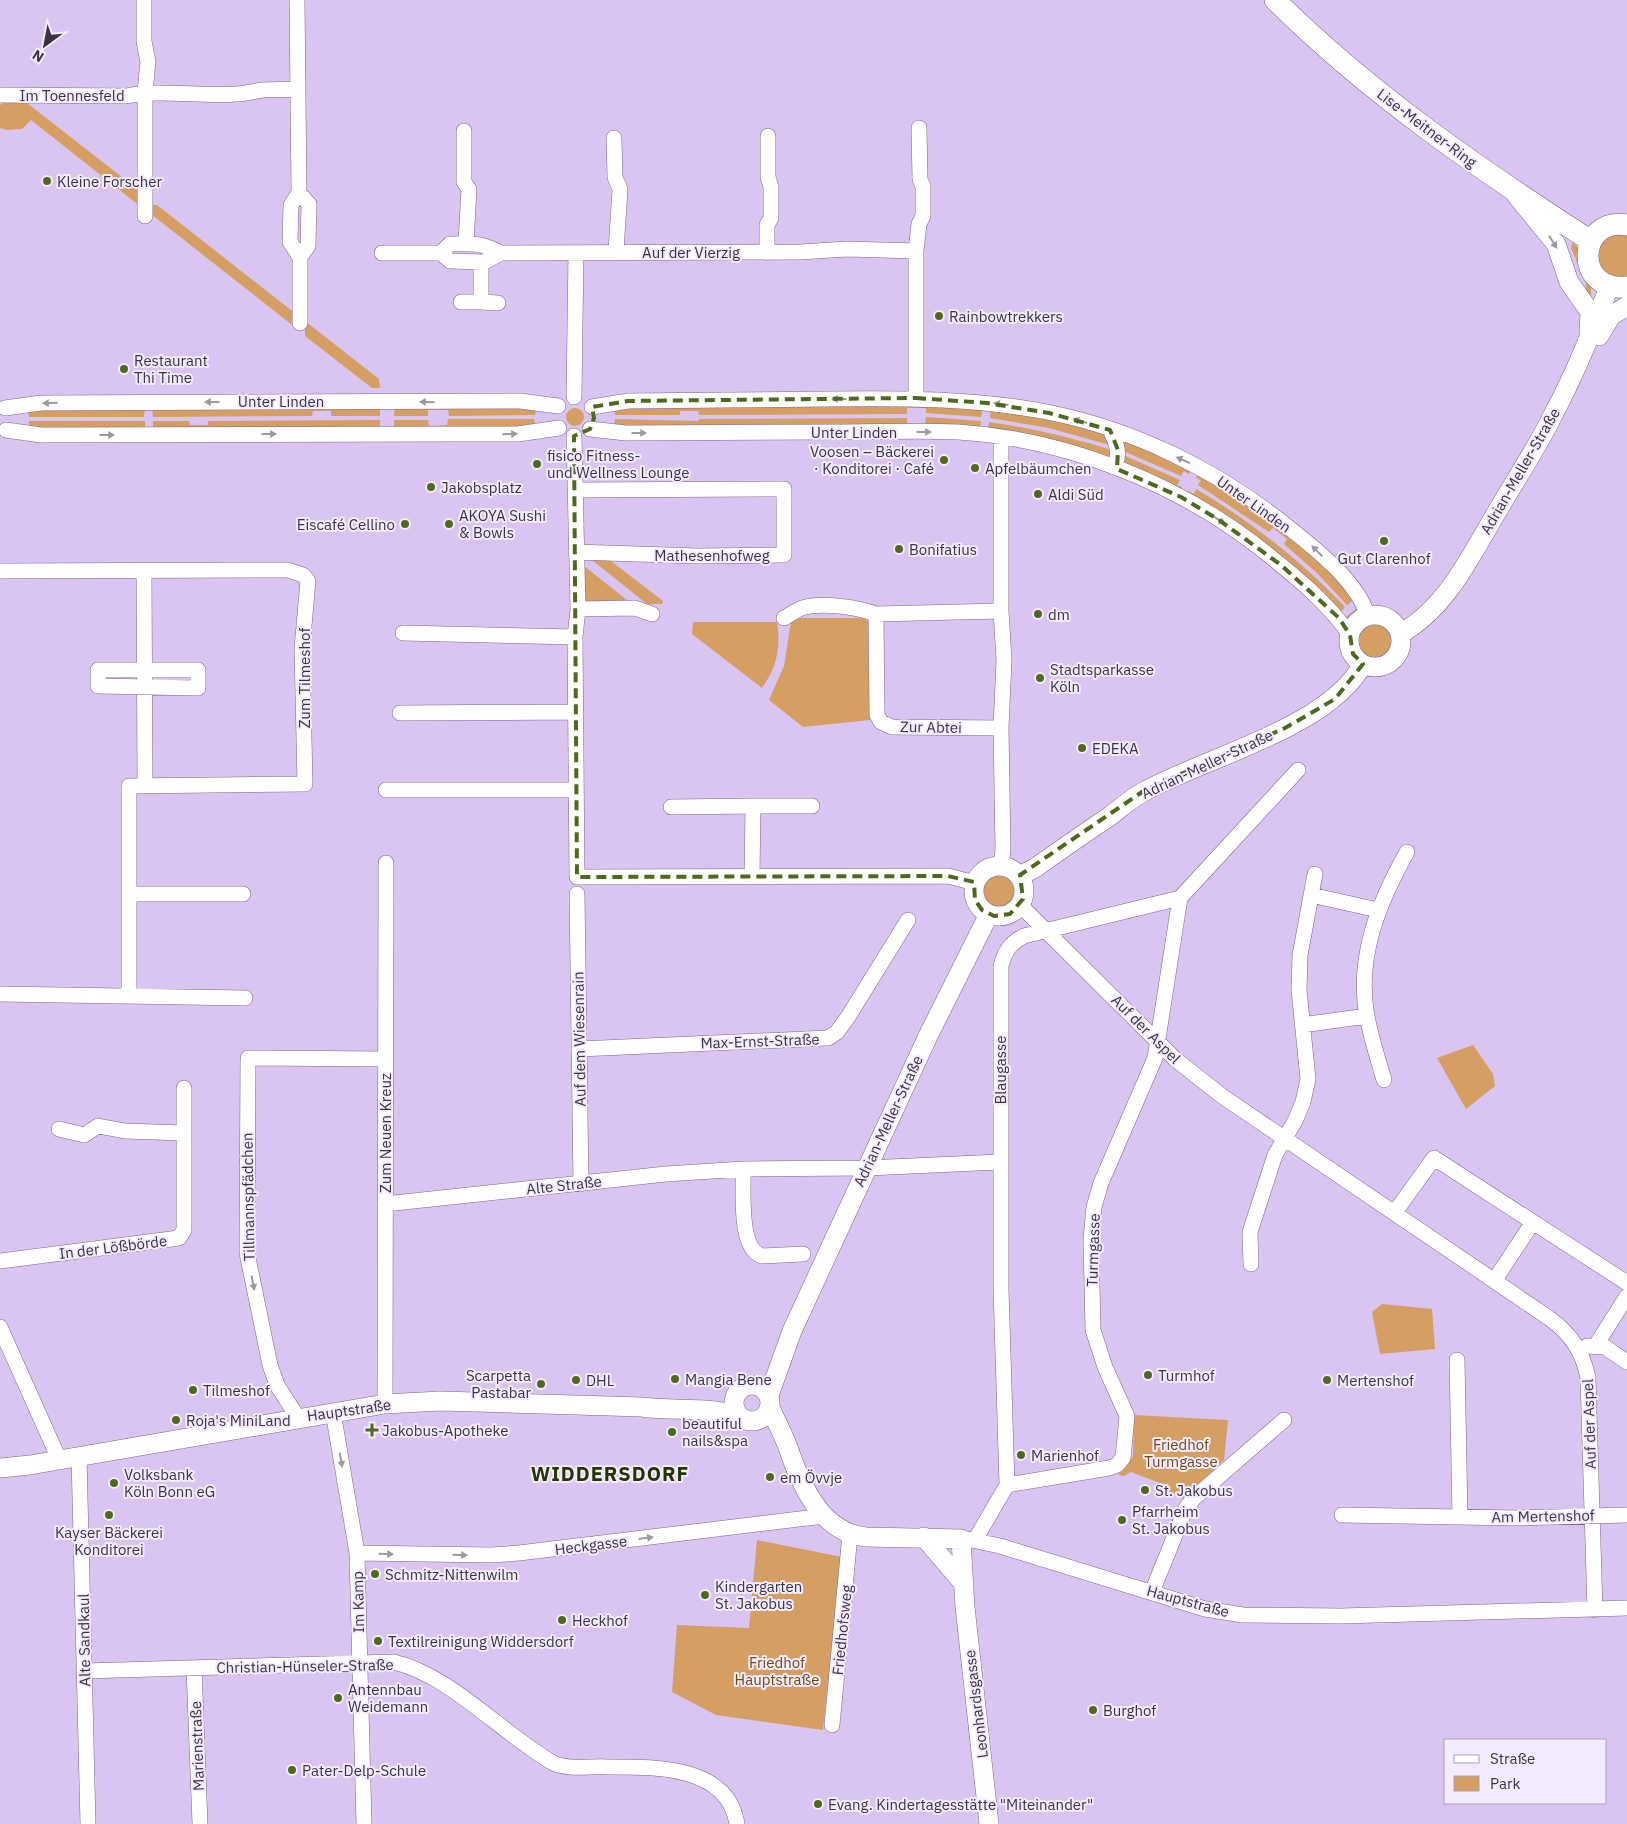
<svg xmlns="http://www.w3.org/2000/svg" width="1627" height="1824" font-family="'IBM Plex Sans',sans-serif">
  <rect width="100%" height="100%" fill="#dac4f1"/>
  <path fill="#d59f64" d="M3,103H27L141,192V207L31,120L22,129L6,130L0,128V105Z
    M151,205H157L296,314V328L151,214Z
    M1627,231V280L1599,272L1597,243L1603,235Z
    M1573,242C1586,256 1594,286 1590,304L1586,294V283L1571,248Z
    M305,321L379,379L380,388H372L305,336Z
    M673,404L983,407L981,417L926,413V408H907V414L699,415L698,411H680V415H615L614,407Z
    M380,405V416H331V411H313L312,416L153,417L152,407Z
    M395,405L536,408L535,415L449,416L448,410H428V416H394Z
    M145,407L144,417H29L28,410Z
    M566 417a9 9 0 1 1 18 0a9 9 0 1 1-18 0Z
    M991,408L1025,413L1103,433L1113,446L1049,428L990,418Z
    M926,417L981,421L980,431L614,427L615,419L698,421L699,419L907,418V423L925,424Z
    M448,419H534L536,428L394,430V420H428L429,426L447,425Z
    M380,420V431H153V421H189L190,425H208V421Z
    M29,421H145V431L28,429Z
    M989,422C1032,428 1073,438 1115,451L1114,459L988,432Z
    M1120,438L1191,470L1189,474L1184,471L1181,476L1123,451Z
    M1123,455L1180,480L1177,485L1182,487L1180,492L1124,464Z
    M1198,473L1241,499L1312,554L1355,599L1347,605L1317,573L1284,544L1287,539L1273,528L1269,532L1198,485L1201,480L1196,478Z
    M1196,489C1252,522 1300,560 1345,607L1338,614L1186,495L1189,491L1194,494Z
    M592,560L611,561L663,601L662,604H647Z
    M584,566L632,604H589L584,598Z
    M1359,606L1362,614L1350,624L1344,619Z
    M797,618H864L868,621L870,720L803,727L769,700L784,666L791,621L794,622Z
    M693,622H777C781,647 777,667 762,688L692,634Z
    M1359 641a17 17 0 1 1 34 0a17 17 0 1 1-34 0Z
    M982 892a17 17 0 1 1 34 0a17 17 0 1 1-34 0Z
    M1473,1045L1493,1074L1495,1086L1466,1109L1437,1058Z
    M1382,1304L1432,1309L1435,1349L1380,1354L1372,1312Z
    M1134,1415L1228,1420L1224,1460L1183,1499L1169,1491L1170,1487L1131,1472L1124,1476L1118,1475L1133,1456Z
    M757,1540L842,1557L823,1730L716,1715L672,1692L677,1625L749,1628Z"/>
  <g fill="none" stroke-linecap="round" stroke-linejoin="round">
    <g stroke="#7a668e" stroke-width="16">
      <path id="minor" d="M144,0V41L148,62L145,92V216
        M297,0L299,193L309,204L308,246L300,257V323
        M0,95L126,96C163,89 199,97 237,94C245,94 254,91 263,90C274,89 286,90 298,89
        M464,131V182L469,189L466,243
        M614,138L615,177L620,189L616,251
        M299,193L291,205L290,242L300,257
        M767,252V225L771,218V187L768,177V136
        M382,253H441L450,244C470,243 483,243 501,253L800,252L847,249L916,251
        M441,253L450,261L484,262L501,253
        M461,302H481V262
        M481,302L498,303
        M574,397L576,253
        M916,398V251L919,224L923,216V187L920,179L919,128
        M592,407L628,401C694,400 761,400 827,399C901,398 974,398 1047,412C1134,429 1219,471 1288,527C1316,549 1357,581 1368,616
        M5,408L41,403L520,401L558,406
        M590,429L626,433C696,433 766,432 835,432C876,432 917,430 958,432C1068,439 1180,484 1266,553C1296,577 1328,603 1350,635
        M6,430L41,435L461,434H518L559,428
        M1110,430C1116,441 1122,456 1113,467
        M574,436L578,609L575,637L577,877L948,876L975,883
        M1001,438V611L1004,660L1001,728L1003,849L1001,866
        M575,490L784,489V555L698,556L576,552
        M0,571L288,570L303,575L308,581L302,648L305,784L129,786V995
        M144,571L145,785
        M578,609L635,608L652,614
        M876,614L877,715L881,722L892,727L1001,728
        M784,618C790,615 796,610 802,608C821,602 857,607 876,614L1001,611
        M403,633L575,637
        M98,670H198V688L98,686Z
        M400,713L576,712
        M386,790H576
        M753,806H812
        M671,807L753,806L752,877
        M129,894H243
        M577,894L581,1184
        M1311,895L1378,910
        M1020,905L1175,1059L1222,1096L1549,1318C1571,1334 1583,1352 1588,1378L1595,1610
        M0,994L245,998
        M1302,1025L1367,1016
        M579,1049L828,1038L837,1032L848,1017L908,920
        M1384,1080C1378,1059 1371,1038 1367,1016C1356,957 1379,902 1407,852
        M59,1129L84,1135L98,1126L125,1131L184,1133
        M743,1169C744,1190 738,1249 762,1256L803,1254
        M385,1204L666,1174L743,1169L867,1168L1000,1162
        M1395,1212L1434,1158L1627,1283
        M0,1261L179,1238L184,1230V1088
        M1251,1264L1250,1232L1275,1155L1295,1121L1303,1102L1308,1079L1299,990L1300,955L1315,874
        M1494,1281L1533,1222
        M0,1327L59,1459
        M1596,1345L1627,1296
        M1587,1346L1605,1347L1627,1362
        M1457,1360L1460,1517
        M385,1404L386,863
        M333,1412L357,1553L364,1824
        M298,1418L277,1385L270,1365L247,1253L248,1058L385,1059
        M79,1456L88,1824
        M1007,1485L1109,1468L1117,1465L1123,1458L1127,1416L1105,1367L1093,1330L1091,1239L1094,1207L1101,1183L1155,1058L1180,898
        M1342,1515L1518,1518L1627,1515
        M967,1539L1000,1546L1205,1609L1243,1615L1341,1616L1627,1608
        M975,1540L1007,1485L1001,1289V966C1005,951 1010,943 1024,936L1180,898L1298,770
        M357,1553L492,1555L519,1553L824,1516
        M1152,1592L1186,1508L1194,1498L1284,1420
        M194,1668L200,1824
        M85,1671L394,1662C452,1676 503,1735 555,1764C572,1770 590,1766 608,1767C654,1767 728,1765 737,1824
        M832,1725L850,1534"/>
    </g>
    <g stroke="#7a668e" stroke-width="20">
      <path id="tertiary" d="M1516,195L1556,244L1569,282L1590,312L1589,332
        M1599,336L1611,316L1627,306
        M1349 641a26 26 0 1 1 52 0a26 26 0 1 1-52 0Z
        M1400,634C1447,608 1471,555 1498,510C1516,479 1537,448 1553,415C1575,374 1592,331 1609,287
        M974 891a25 25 0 1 1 50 0a25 25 0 1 1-50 0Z
        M1019,876L1035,868C1060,850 1085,833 1110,816C1122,807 1134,796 1147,790C1210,756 1329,727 1363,664
        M734 1403a18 18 0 1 1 36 0a18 18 0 1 1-36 0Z
        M769,1395L792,1331L928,1036L989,914
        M770,1407C776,1422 785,1437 790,1453C802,1488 823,1533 866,1537L961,1539L965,1607L989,1824
        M0,1468L30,1465L385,1404L440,1401L642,1407C674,1412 710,1405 740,1417
        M924,1537L964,1584"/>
    </g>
    <g stroke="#7a668e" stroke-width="22">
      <path id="secondary" d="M1275,0C1370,94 1479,169 1591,241
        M1627,225C1577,216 1573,293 1627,287"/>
    </g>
    <use href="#minor" stroke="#fff" stroke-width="15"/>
    <use href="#tertiary" stroke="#fff" stroke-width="19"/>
    <use href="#secondary" stroke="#fff" stroke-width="21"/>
  </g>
  <defs><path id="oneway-solid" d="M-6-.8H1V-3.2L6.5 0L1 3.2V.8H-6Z" transform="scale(1.25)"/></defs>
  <g fill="#9d99a2">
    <use href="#oneway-solid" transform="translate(1553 242) rotate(58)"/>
    <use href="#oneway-solid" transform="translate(839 399) rotate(180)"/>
    <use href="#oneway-solid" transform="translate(212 402) rotate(180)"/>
    <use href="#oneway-solid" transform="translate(427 402) rotate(-179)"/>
    <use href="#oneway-solid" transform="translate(50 403) rotate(179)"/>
    <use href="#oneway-solid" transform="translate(1001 404) rotate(-173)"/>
    <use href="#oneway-solid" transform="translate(1080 421) rotate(-164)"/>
    <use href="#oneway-solid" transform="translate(924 432)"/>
    <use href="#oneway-solid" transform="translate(639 433)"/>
    <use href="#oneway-solid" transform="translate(269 434)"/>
    <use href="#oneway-solid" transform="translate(510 434) rotate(-1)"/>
    <use href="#oneway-solid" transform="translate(107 435)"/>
    <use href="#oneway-solid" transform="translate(1183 460) rotate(-156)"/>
    <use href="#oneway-solid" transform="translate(1219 520) rotate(33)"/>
    <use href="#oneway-solid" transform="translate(1317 551) rotate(-135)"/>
    <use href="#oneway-solid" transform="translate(253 1283) rotate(79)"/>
    <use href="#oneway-solid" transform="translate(341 1460) rotate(80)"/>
    <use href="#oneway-solid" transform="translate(646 1538) rotate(-7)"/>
    <use href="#oneway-solid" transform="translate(386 1554) rotate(1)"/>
    <use href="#oneway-solid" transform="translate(460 1555) rotate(1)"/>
  </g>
  <path fill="none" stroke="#4d691d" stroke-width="4" stroke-dasharray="10 6" stroke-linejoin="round" d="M916,398L987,403L1049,413L1110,430L1118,450L1117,469L1181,497L1219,520L1281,565L1339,618L1350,635L1353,654L1363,664L1335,699L1285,728L1145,790L1020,875L1023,899L1010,914L994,916L982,910L975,900L974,882L948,876L577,877L574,436L590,429L594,418L592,407L628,401Z"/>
  <g fill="#4d691d" stroke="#f4ebfe" stroke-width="2">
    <circle cx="47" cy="181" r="5"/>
    <circle cx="939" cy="316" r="5"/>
    <circle cx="124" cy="369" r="5"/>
    <circle cx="944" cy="460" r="5"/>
    <circle cx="537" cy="464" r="5"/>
    <circle cx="975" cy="468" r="5"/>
    <circle cx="431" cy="487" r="5"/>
    <circle cx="1038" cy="494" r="5"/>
    <circle cx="405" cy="524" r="5"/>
    <circle cx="449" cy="524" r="5"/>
    <circle cx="1384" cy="541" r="5"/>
    <circle cx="899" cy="549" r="5"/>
    <circle cx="1038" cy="614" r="5"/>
    <circle cx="1040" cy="678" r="5"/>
    <circle cx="1082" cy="748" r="5"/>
    <circle cx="1148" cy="1375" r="5"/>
    <circle cx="675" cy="1379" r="5"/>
    <circle cx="576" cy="1380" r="5"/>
    <circle cx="1327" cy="1380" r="5"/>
    <circle cx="541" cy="1384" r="5"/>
    <circle cx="193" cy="1390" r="5"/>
    <circle cx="176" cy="1420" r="5"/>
    <path d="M369.5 1422.5h5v5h5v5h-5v5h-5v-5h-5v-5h5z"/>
    <circle cx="672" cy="1432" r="5"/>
    <circle cx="1021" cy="1455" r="5"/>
    <circle cx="770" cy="1477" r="5"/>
    <circle cx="114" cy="1483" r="5"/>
    <circle cx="1145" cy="1490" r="5"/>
    <circle cx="109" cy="1515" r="5"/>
    <circle cx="1122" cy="1520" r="5"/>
    <circle cx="375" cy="1574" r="5"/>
    <circle cx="705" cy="1595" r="5"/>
    <circle cx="562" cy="1620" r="5"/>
    <circle cx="378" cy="1641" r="5"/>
    <circle cx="338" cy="1698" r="5"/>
    <circle cx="1093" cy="1710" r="5"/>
    <circle cx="292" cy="1770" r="5"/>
    <circle cx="818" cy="1804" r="5"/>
  </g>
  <g text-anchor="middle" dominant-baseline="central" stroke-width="4" stroke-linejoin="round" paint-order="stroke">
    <g font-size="15" fill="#3b3344" stroke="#f4ebfe">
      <text x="72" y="95">Im Toennesfeld</text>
      <text transform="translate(1427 128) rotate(37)">Lise-Meitner-Ring</text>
      <text x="691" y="252">Auf der Vierzig</text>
      <text x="281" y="401">Unter Linden</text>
      <text x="854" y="432">Unter Linden</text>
      <text transform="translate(1520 471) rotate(-60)">Adrian-Meller-Straße</text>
      <text transform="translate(1254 504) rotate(35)">Unter Linden</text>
      <text x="712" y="555">Mathesenhofweg</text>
      <text transform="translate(304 678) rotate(-90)">Zum Tilmeshof</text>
      <text transform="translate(931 727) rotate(1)">Zur Abtei</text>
      <text transform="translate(1207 764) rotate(-25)">Adrian-Meller-Straße</text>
      <text transform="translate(1146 1029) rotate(45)">Auf der Aspel</text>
      <text transform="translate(579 1039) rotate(-91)">Auf dem Wiesenrain</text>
      <text transform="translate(760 1041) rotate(-2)">Max-Ernst-Straße</text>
      <text transform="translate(1000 1070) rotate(-90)">Blaugasse</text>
      <text transform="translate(888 1121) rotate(-65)">Adrian-Meller-Straße</text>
      <text transform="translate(385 1133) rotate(-90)">Zum Neuen Kreuz</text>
      <text transform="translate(564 1185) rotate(-6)">Alte Straße</text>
      <text transform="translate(248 1197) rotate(-91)">Tillmannspfädchen</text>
      <text transform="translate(113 1247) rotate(-7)">In der Lößbörde</text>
      <text transform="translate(1093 1250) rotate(-88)">Turmgasse</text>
      <text transform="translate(349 1410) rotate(-8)">Hauptstraße</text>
      <text transform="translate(1589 1424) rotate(-92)">Auf der Aspel</text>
      <text transform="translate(1543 1516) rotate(-1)">Am Mertenshof</text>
      <text transform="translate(591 1545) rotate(-7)">Heckgasse</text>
      <text transform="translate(1188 1601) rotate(15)">Hauptstraße</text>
      <text transform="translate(358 1602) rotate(-91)">Im Kamp</text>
      <text transform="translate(842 1630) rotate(-84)">Friedhofsweg</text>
      <text transform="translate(84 1640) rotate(-91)">Alte Sandkaul</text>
      <text transform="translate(305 1666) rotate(-1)">Christian-Hünseler-Straße</text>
      <text transform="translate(976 1704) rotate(-97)">Leonhardsgasse</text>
      <text transform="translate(197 1746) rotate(-92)">Marienstraße</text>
    </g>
    <g font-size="15" fill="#3b3344" stroke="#f4ebfe" text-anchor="start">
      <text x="57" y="181">Kleine Forscher</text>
      <text x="949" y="316">Rainbowtrekkers</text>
      <text x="134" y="360">Restaurant<tspan x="134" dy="17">Thi Time</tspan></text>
      <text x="934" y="451" text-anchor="end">Voosen – Bäckerei<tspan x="934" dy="17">· Konditorei · Café</tspan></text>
      <text x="547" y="455">fisico Fitness-<tspan x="547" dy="17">und Wellness Lounge</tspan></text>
      <text x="985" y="468">Apfelbäumchen</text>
      <text x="441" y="487">Jakobsplatz</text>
      <text x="1048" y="494">Aldi Süd</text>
      <text x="459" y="515">AKOYA Sushi<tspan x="459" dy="17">&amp; Bowls</tspan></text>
      <text x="395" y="524" text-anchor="end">Eiscafé Cellino</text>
      <text x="909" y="549">Bonifatius</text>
      <text x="1384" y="558" text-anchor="middle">Gut Clarenhof</text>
      <text x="1048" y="614">dm</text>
      <text x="1050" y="669">Stadtsparkasse<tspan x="1050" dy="17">Köln</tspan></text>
      <text x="1092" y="748">EDEKA</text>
      <text x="531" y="1375" text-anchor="end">Scarpetta<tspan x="531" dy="17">Pastabar</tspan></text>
      <text x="1158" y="1375">Turmhof</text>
      <text x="685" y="1379">Mangia Bene</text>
      <text x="586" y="1380">DHL</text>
      <text x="1337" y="1380">Mertenshof</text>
      <text x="203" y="1390">Tilmeshof</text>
      <text x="186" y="1420">Roja's MiniLand</text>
      <text x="682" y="1423">beautiful<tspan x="682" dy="17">nails&amp;spa</tspan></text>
      <text x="382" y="1430">Jakobus-Apotheke</text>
      <text x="1031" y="1455">Marienhof</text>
      <text x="124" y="1474">Volksbank<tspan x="124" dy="17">Köln Bonn eG</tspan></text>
      <text x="780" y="1477">em Övvje</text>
      <text x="1155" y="1490">St. Jakobus</text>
      <text x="1132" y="1511">Pfarrheim<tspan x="1132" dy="17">St. Jakobus</tspan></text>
      <text x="109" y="1532" text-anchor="middle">Kayser Bäckerei<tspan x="109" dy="17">Konditorei</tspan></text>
      <text x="385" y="1574">Schmitz-Nittenwilm</text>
      <text x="715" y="1586">Kindergarten<tspan x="715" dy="17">St. Jakobus</tspan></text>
      <text x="572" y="1620">Heckhof</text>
      <text x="388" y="1641">Textilreinigung Widdersdorf</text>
      <text x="348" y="1689">Antennbau<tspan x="348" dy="17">Weidemann</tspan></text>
      <text x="1103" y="1710">Burghof</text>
      <text x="302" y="1770">Pater-Delp-Schule</text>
      <text x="828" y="1804">Evang. Kindertagesstätte "Miteinander"</text>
    </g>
    <g font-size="15" fill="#734912" stroke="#f4ebfe">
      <text x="1181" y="1444">Friedhof<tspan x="1181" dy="17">Turmgasse</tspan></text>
      <text x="777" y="1662">Friedhof<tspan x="777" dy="17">Hauptstraße</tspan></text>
    </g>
    <g font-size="20" font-weight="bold" letter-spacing="1" fill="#243600" stroke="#f4ebfe">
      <text x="610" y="1473">WIDDERSDORF</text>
    </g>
  </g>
  <rect x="1444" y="1739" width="162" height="65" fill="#f4ebfe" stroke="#aaa1b4"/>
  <rect x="1454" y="1755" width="25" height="8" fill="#ffffff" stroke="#aaa1b4"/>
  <text x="1490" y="1764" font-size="15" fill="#3b3344">Straße</text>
  <rect x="1454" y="1776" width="25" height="15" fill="#d59f64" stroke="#aaa1b4"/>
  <text x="1490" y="1789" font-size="15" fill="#3b3344">Park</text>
  <g transform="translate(45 45) rotate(212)" stroke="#f4ebfe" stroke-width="4" paint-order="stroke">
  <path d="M0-4L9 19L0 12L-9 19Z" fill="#3b3344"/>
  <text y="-8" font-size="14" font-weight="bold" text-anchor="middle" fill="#3b3344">N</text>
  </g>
</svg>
